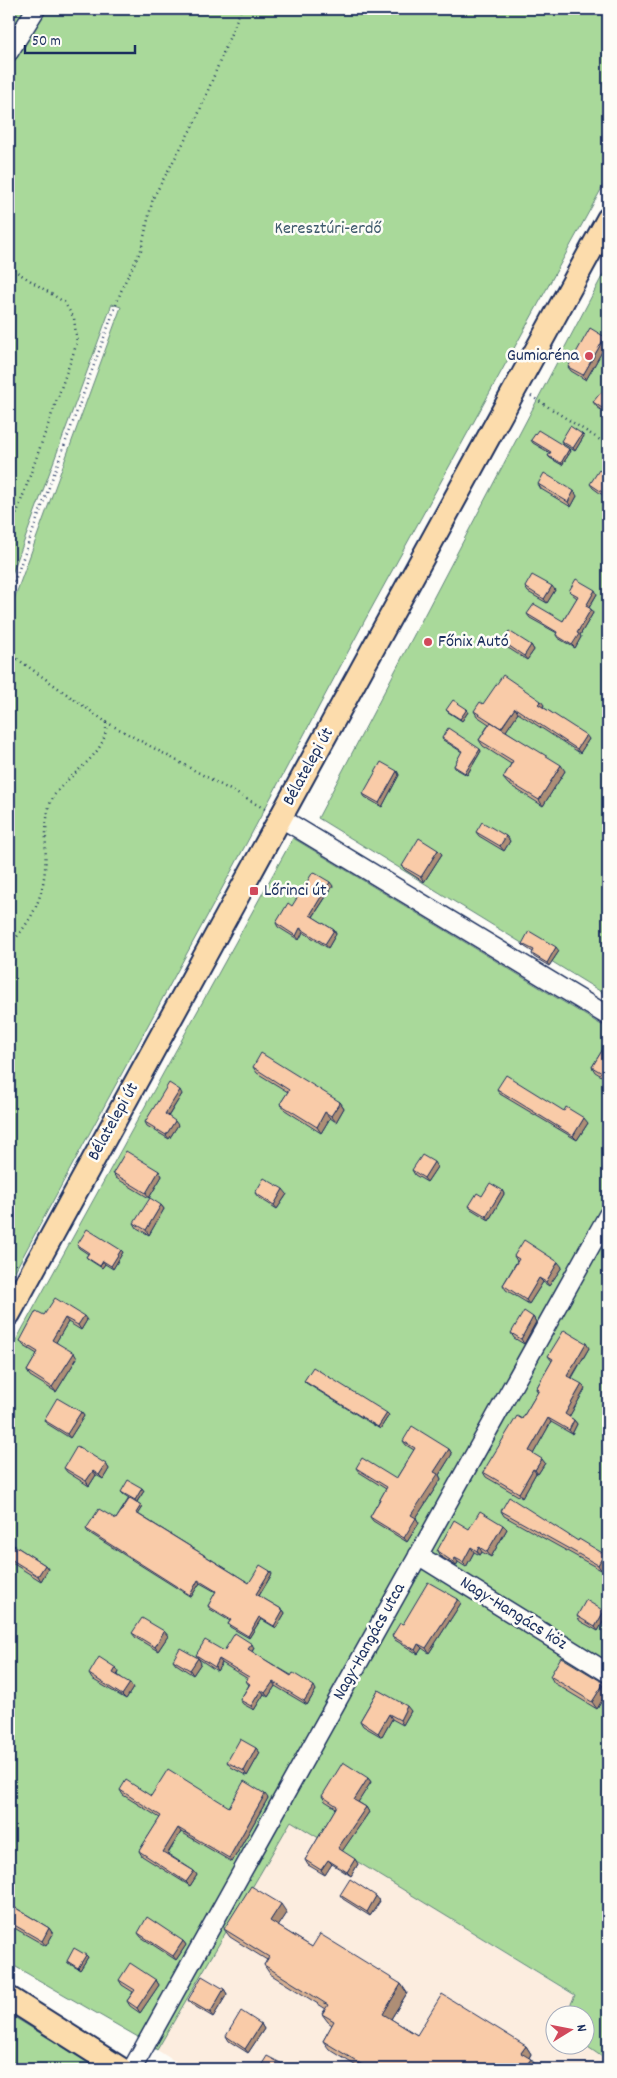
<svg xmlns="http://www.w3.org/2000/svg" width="617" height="2078" font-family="Dekko,sans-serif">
  <rect width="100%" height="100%" fill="#fdfcf7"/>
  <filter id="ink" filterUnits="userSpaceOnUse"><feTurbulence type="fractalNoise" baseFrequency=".02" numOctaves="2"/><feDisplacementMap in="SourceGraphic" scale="10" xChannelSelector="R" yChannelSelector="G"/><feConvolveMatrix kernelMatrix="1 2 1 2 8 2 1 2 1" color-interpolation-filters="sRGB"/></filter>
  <g filter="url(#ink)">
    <path fill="#fceddf" d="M291,1820L575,1996L566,2015L554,2016V2046L585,2045L608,2061V2069H187L157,2050Z"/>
    <path fill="#a9d99a" stroke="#62847c" d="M9,9H608V177L365,620L245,846L9,1282V613L121,307L112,304L9,582Z
      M608,265V996L318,818Z
      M293,838L608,1029V2061L585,2045L584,2016L566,2015L575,1995L291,1821L157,2050L138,2037L9,1963V1353Z
      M9,2014L99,2069H9Z"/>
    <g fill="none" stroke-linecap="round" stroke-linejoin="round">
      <g stroke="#1b2f5e" stroke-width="21">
        <path id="minor" d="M9,52L36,9
          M281,818L608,1016
          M418,1555L608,1673
          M132,2069L608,1215"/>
      </g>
      <g stroke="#1b2f5e" stroke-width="26">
        <path id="major" d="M9,1314L608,219
          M9,1998L121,2069"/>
      </g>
      <path stroke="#1b2f5e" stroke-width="2.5" stroke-dasharray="1 4" stroke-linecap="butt" d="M9,267L64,302L74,318L77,343L9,535
        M531,396L608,445
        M9,596L123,286L141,250L153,198L196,120L241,9
        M9,653L106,722C109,755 69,772 53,797C43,814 47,850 45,869C42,902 31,921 9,946
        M106,722L265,809"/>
      <use href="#minor" stroke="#fdfcf7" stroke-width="18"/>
      <use href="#major" stroke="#fcdcac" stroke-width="22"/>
    </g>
    <path fill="#d6af90" stroke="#1b2f5e" d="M605,337L608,341L586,380L571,371L568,367Z
      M608,397V415L597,407L593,402Z
      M584,436L575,451L563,444L561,441Z
      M531,440L569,449L571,451L562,465L550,458L548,456L550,453L533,443Z
      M608,477V499L593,488L590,484Z
      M538,484L577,496L571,507L541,489Z
      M525,587L555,590L547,603L528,592Z
      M569,591L597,594L589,608L593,613L580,635L581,637L575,648L558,638L556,635L557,633L530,618L527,614L563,621L577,598L572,594Z
      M502,641L531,645L534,650L527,660L505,646Z
      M483,704L544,705L543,707L589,739L580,753L518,713L506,731L565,771L543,806L508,784L503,778L511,764L483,746L479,740L489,724L477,716L474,711Z
      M467,709L468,712L462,721L448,712L446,710Z
      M442,738L481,751L467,775L455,768L454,766L462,752L443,740Z
      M397,771L399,775L382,807L365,797L363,794Z
      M476,832L506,836L510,841L504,851L479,836Z
      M438,850L442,854L424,882L405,870L402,866Z
      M333,886L313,917L334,930L336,934L328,948L303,932L299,940L278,927L276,923L292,906Z
      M522,944L559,951L549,966L534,957L532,954L533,952L525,947Z
      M608,1041V1080L595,1072L592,1067Z
      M253,1067L340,1102L344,1108L336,1122L330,1118L321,1133L285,1110L280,1104L288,1092L257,1073Z
      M497,1089L564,1111L588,1123L577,1140L500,1094Z
      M182,1094L168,1117L178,1125L169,1139L147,1126L145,1122Z
      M437,1167L427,1182L415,1175L412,1170Z
      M159,1171L162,1176L149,1198L116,1178L113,1173Z
      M502,1190L504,1194L489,1220L471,1209L469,1206L482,1196Z
      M255,1193L287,1194L277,1209L258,1197Z
      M161,1205L164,1209L149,1235L137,1228L134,1223Z
      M77,1245L123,1252L113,1269L105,1264L102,1268L88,1259L86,1257L88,1254L79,1248Z
      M514,1256L562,1267L549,1286L543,1282L529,1304L506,1290L503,1285L517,1261Z
      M44,1315L87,1320L81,1330L68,1322L56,1342L77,1358L56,1392L30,1376L27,1371L37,1354L24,1346L20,1341Z
      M533,1317L536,1322L524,1344L514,1338L511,1333Z
      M589,1348L572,1378L585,1389L569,1417L574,1420L577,1424L572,1434L551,1422L533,1454L545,1463L538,1474L536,1473L522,1498L486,1477L483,1472L522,1419L538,1392L536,1389L552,1361L548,1356Z
      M304,1381L389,1415L380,1429L306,1383Z
      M81,1412L84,1416L70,1438L46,1423L44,1420Z
      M403,1441L449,1449L452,1454L439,1475L441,1479L416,1518L419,1523L407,1542L373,1521L370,1517L386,1489L359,1472L356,1468L396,1479L414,1450L406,1445Z
      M106,1464L109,1469L103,1479L96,1475L89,1486L67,1472L64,1468Z
      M142,1488L144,1491L137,1502L143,1507L138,1514L249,1583L270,1571L272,1574L259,1596L283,1610L285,1613L276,1628L261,1619L249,1638L230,1627L228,1624L230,1621L210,1609L208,1606L216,1592L200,1583L191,1597L88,1532L86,1529L116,1519L129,1498L123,1494L121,1492Z
      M501,1511L578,1541L604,1554L608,1558L601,1570L504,1516Z
      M469,1529H507L491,1557L482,1552L480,1555L474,1552L466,1567L458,1562L456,1566L440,1556L437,1551Z
      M9,1542L45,1565L48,1569L41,1581L9,1561Z
      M458,1599L461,1603L429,1653L422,1648L418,1654L395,1640L392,1636L403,1624Z
      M604,1611L607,1615L598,1631L580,1621L577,1616Z
      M164,1631L168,1636L158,1651L136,1638L132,1633Z
      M254,1648L252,1652L316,1690L307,1705L275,1686L268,1697L264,1694L254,1710L243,1704L240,1700L249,1685L246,1681L248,1679L222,1663L217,1671L199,1659L196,1655Z
      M173,1660L201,1663L193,1675L176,1664Z
      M116,1668L119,1672L118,1675L133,1688L126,1699L92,1679L89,1674Z
      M550,1676L604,1683L608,1690L597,1709L554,1683Z
      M378,1690L411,1711L403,1725L392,1719L382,1737L363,1726L360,1721Z
      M256,1748L260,1753L247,1776L231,1767L227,1762Z
      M368,1778L371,1782L358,1802L366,1807L369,1812L342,1851L358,1864L351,1876L332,1864L325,1875L308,1865L305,1860L336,1808L325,1801L322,1796Z
      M120,1790L151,1796L229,1807L268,1798L232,1862L181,1832L168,1854L194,1871L197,1875L190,1886L142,1856L139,1851L160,1818L123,1795Z
      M340,1895L380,1901L370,1916L343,1899Z
      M9,1904L49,1928L53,1934L46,1946L9,1925Z
      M287,1913L278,1926L312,1947L401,1984L407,1993L391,2019L417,2035L526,2046L531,2054L529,2058L537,2067L535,2069H361L329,2049L323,2041L332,2025L328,2022L322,2014L326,2009L270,1974L264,1965L267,1960L230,1937L224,1929Z
      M138,1933L183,1941L186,1945L176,1960L141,1937Z
      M88,1957L80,1970L68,1963L67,1961Z
      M119,1980H156L159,1985L140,2013L130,2006L127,2001L133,1992L122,1985Z
      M224,1989L227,1994L213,2017L191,2004L188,2000Z
      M261,2024L264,2029L248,2053L229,2041L226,2036Z"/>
    <path fill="#ae8e76" stroke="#1b2f5e" d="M605,337L608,341L586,380L583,375Z
      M582,434L584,436L575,451L573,448Z
      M569,449L571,451L562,465L561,463Z
      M574,491L577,496L571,507L568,502Z
      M552,586L555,590L547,603L544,599Z
      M595,590L597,594L588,609L586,606Z
      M591,609L593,613L580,635L581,637L575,648L572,645L577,633Z
      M531,645L534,650L527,660L524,656Z
      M541,701L544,705L542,708L538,704Z
      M515,708L518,713L504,734L501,729Z
      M467,709L468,712L462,721L460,719Z
      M586,735L589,739L580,753L577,749Z
      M480,749L481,751L467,775L465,773Z
      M561,765L565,771L543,806L539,800Z
      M397,771L399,775L382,807L379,803Z
      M506,836L510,841L504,851L500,846Z
      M438,850L442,854L424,882L421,877Z
      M330,882L333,886L312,918L310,915Z
      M300,928L303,932L299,940L296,936Z
      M334,930L336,934L328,948L325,944Z
      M556,947L559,951L549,966L547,963Z
      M180,1090L182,1094L167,1118L165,1114Z
      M340,1102L344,1108L336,1122L331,1116Z
      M325,1112L330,1118L321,1133L317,1127Z
      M584,1118L588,1123L577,1140L573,1136Z
      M175,1121L178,1125L169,1139L166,1135Z
      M434,1162L437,1167L427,1182L424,1178Z
      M159,1171L162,1176L149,1198L146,1193Z
      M283,1189L287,1194L277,1209L274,1205Z
      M502,1190L504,1194L489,1220L486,1216Z
      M161,1205L164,1209L149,1235L146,1230Z
      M121,1250L123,1252L113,1269L111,1266Z
      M103,1261L105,1264L102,1268L100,1266Z
      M558,1262L562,1267L549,1286L546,1282Z
      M539,1278L543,1282L529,1304L526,1300Z
      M84,1316L87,1320L81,1330L78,1325Z
      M533,1317L536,1322L524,1344L521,1339Z
      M65,1318L68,1322L55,1344L52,1340Z
      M586,1343L589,1348L570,1380L567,1376Z
      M74,1353L77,1358L56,1392L52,1387Z
      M582,1384L585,1389L568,1419L565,1414Z
      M81,1412L84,1416L70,1438L67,1434Z
      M387,1413L389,1415L380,1429L378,1427Z
      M548,1418L551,1422L532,1456L529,1451Z
      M574,1420L577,1424L572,1434L569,1430Z
      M449,1449L452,1454L439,1475L441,1479L416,1518L419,1523L407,1542L404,1538L411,1515L434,1472Z
      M542,1459L545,1463L538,1474L535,1470Z
      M106,1464L109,1469L103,1479L99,1475Z
      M533,1469L536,1473L522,1498L519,1493Z
      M93,1471L96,1475L89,1486L86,1481Z
      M142,1488L144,1491L136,1503L135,1500Z
      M141,1505L143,1507L138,1515L136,1513Z
      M503,1525L507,1529L491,1557L487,1552Z
      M471,1547L474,1552L466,1567L463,1562Z
      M479,1547L482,1552L480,1555L477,1551Z
      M604,1554L608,1558L601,1570L598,1565Z
      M455,1558L458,1562L456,1566L453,1562Z
      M45,1565L48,1569L41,1581L38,1576Z
      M270,1571L272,1574L258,1597L256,1594Z
      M198,1580L200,1583L191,1597L190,1595Z
      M458,1599L461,1603L429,1653L426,1648Z
      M283,1610L285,1613L276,1628L274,1626Z
      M604,1611L607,1615L598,1631L595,1627Z
      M259,1617L261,1619L249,1638L248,1636Z
      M164,1631L168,1636L158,1651L155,1647Z
      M252,1644L254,1648L251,1653L248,1649Z
      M418,1644L422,1648L418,1654L415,1650Z
      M198,1658L201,1663L193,1675L190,1670Z
      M219,1659L222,1663L217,1671L215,1667Z
      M116,1668L119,1672L116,1677L113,1673Z
      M273,1682L275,1686L268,1697L265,1693Z
      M130,1683L133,1688L126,1699L122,1695Z
      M604,1683L608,1690L597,1709L592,1702Z
      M314,1686L316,1690L307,1705L304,1701Z
      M261,1690L264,1694L254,1710L251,1706Z
      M407,1706L411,1711L403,1725L400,1720Z
      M389,1714L392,1719L382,1737L378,1733Z
      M256,1748L260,1753L247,1776L244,1771Z
      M368,1778L371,1782L357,1804L354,1800Z
      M265,1794L268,1798L232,1862L229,1858Z
      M366,1807L369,1812L341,1853L338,1848Z
      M178,1828L181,1832L166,1856L163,1852Z
      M355,1859L358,1864L351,1876L347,1872Z
      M328,1860L332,1864L325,1875L321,1870Z
      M194,1871L197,1875L190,1886L186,1882Z
      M376,1896L380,1901L370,1916L367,1912Z
      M281,1904L287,1913L276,1930L270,1921Z
      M49,1928L53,1934L46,1946L42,1941Z
      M183,1941L186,1945L176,1960L173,1956Z
      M86,1955L88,1957L80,1970L78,1968Z
      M156,1980L159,1985L140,2013L137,2008Z
      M401,1984L407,1993L389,2022L383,2014Z
      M224,1989L227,1994L213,2017L210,2013Z
      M261,2024L264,2029L248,2053L245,2049Z
      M526,2046L531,2054L527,2061L521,2053Z
      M531,2059L537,2067L535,2069H525L524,2068Z"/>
    <path fill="#f9cba8" stroke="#1b2f5e" d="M590,328L605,337L583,375L568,367Z
      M601,392L608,397V412L593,402Z
      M570,426L582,434L573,448L561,441Z
      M538,430L569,449L561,463L548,456L551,452L531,440Z
      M599,470L608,477V496L590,484Z
      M544,473L574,491L568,502L538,484Z
      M532,575L552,586L544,599L525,587Z
      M576,579L595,590L586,606L591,609L577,633L579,634L572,645L556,635L557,632L527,614L534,604L563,621L578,596L569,591Z
      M509,631L531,645L524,656L502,641Z
      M503,675L541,701L538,704L586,735L577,749L515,708L501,728L474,711L480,702L483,704Z
      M453,700L467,709L460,719L446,710Z
      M491,722L561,765L539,800L503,778L513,761L479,740Z
      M448,728L480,749L465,773L454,766L462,751L442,738Z
      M381,762L397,771L379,803L363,794Z
      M482,822L506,836L500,846L476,832Z
      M419,838L438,850L421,877L402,866Z
      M313,872L330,882L310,915L334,930L325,944L300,928L296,936L276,923L288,903L292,906Z
      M529,931L556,947L547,963L532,954L534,950L522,944Z
      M608,1041V1073L607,1076L592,1067Z
      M261,1053L340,1102L331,1116L325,1112L317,1127L280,1104L289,1090L253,1067Z
      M506,1075L564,1111L566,1107L584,1118L573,1136L497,1089Z
      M169,1083L180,1090L165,1114L175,1121L166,1135L145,1122Z
      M126,1151L159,1171L146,1193L113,1173Z
      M422,1155L434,1162L424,1178L412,1170Z
      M264,1178L283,1189L274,1205L255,1193Z
      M490,1183L502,1190L486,1216L469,1206L477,1193L482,1196Z
      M150,1198L161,1205L146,1230L134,1223Z
      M87,1229L121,1250L111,1266L103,1261L100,1266L86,1257L89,1253L77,1245Z
      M524,1240L558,1262L546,1282L539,1278L526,1300L503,1285L519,1259L514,1256Z
      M55,1298L84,1316L78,1325L65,1318L52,1340L74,1353L52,1387L27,1371L38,1352L20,1341L36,1311L44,1315Z
      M524,1311L533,1317L521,1339L511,1333Z
      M564,1330L586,1343L567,1376L582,1384L565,1414L574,1420L569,1430L548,1418L529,1451L542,1459L535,1470L533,1469L519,1493L483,1472L517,1416L522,1419L539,1390L536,1389L553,1359L548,1356Z
      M313,1367L387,1413L378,1427L304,1381Z
      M57,1398L81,1412L67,1434L44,1420Z
      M412,1426L449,1449L434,1472L438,1474L411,1515L416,1518L404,1538L370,1517L387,1487L356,1468L362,1458L396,1479L415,1448L403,1441Z
      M77,1446L106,1464L99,1475L93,1471L86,1481L64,1468Z
      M128,1480L142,1488L135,1500L121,1492Z
      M509,1497L578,1541L579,1539L604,1554L598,1565L501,1511Z
      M130,1498L141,1505L136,1513L249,1583L260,1565L270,1571L256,1594L283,1610L274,1626L259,1617L248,1636L228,1624L231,1620L208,1606L216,1591L198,1580L190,1595L86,1529L99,1509L116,1519Z
      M480,1511L503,1525L487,1552L479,1547L477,1551L471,1547L463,1562L455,1558L453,1562L437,1551L454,1520L469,1529Z
      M9,1542L45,1565L38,1576L9,1558Z
      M428,1582L458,1599L426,1648L418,1644L415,1650L392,1636L400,1623L403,1624Z
      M586,1600L604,1611L595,1627L577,1616Z
      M142,1618L164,1631L155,1647L132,1633Z
      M235,1633L252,1644L248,1649L291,1676L293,1673L314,1686L304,1701L273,1682L265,1693L261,1690L251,1706L240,1700L250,1684L246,1681L249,1677L219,1659L215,1667L196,1655L205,1640L224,1651Z
      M180,1648L198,1658L190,1670L173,1660Z
      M99,1657L116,1668L113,1673L130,1683L122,1695L89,1674Z
      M561,1657L604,1683L592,1702L550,1676Z
      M378,1690L407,1706L400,1720L389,1714L378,1733L360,1721Z
      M240,1739L256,1748L244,1771L227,1762Z
      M343,1762L368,1778L354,1800L366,1807L338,1848L355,1859L347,1872L328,1860L321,1870L305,1860L337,1806L322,1796Z
      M168,1769L229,1807L244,1781L265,1794L229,1858L178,1828L163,1852L194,1871L186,1882L139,1851L161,1816L120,1790L126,1780L151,1796Z
      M350,1879L376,1896L367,1912L340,1895Z
      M251,1886L281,1904L270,1921L312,1947L320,1934L401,1984L383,2014L417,2035L442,1994L526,2046L521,2053L531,2059L524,2068L526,2069H369L323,2041L334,2021L322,2014L328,2005L264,1965L269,1957L224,1929Z
      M9,1904L49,1928L42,1941L9,1922Z
      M147,1917L183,1941L173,1956L138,1933Z
      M74,1948L86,1955L78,1968L67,1961Z
      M130,1963L156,1980L137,2008L127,2001L135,1990L119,1980Z
      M202,1976L224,1989L210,2013L188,2000Z
      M241,2011L261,2024L245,2049L226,2036Z
      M267,2056L292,2069H259Z"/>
  </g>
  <g fill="#d1495b" stroke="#fdfcf7" stroke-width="2">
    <circle cx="589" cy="356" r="5"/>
    <circle cx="428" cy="642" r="5"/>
    <rect x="249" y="886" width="10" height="10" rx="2.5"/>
  </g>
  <g text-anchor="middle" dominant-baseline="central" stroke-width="5" stroke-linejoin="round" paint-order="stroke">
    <g font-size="18" fill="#3e5a6d" stroke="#fdfcf7">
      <text x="328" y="229">Keresztúri-erdő</text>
    </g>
    <g font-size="18" fill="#1b2f5e" stroke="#fdfcf7" text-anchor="start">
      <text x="579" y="356" text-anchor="end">Gumiaréna</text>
      <text x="438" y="642">Főnix Autó</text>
      <text x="264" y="891">Lőrinci út</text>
    </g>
    <g font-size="18" fill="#1b2f5e" stroke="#fdfcf7">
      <text transform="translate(309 767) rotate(-61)">Bélatelepi út</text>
      <text transform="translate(114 1122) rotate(-61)">Bélatelepi út</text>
      <text transform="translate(513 1614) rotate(32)">Nagy-Hangács köz</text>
      <text transform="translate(370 1642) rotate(-61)">Nagy-Hangács utca</text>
    </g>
  </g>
  <rect width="617" height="2078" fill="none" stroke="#fdfcf7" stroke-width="30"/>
  <rect x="15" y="15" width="587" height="2048" fill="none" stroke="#1b2f5e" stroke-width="2" filter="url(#ink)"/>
  <g transform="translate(570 2030) rotate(80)"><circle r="24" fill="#fdfcf7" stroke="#a3aaba"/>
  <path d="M0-4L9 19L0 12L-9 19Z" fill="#d1495b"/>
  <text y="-8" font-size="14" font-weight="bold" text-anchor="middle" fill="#1b2f5e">N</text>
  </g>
  <path d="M25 45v8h110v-8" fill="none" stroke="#1b2f5e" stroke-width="2.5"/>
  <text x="32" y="45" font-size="15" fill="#1b2f5e" stroke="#fdfcf7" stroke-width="4" paint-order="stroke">50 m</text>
</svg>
